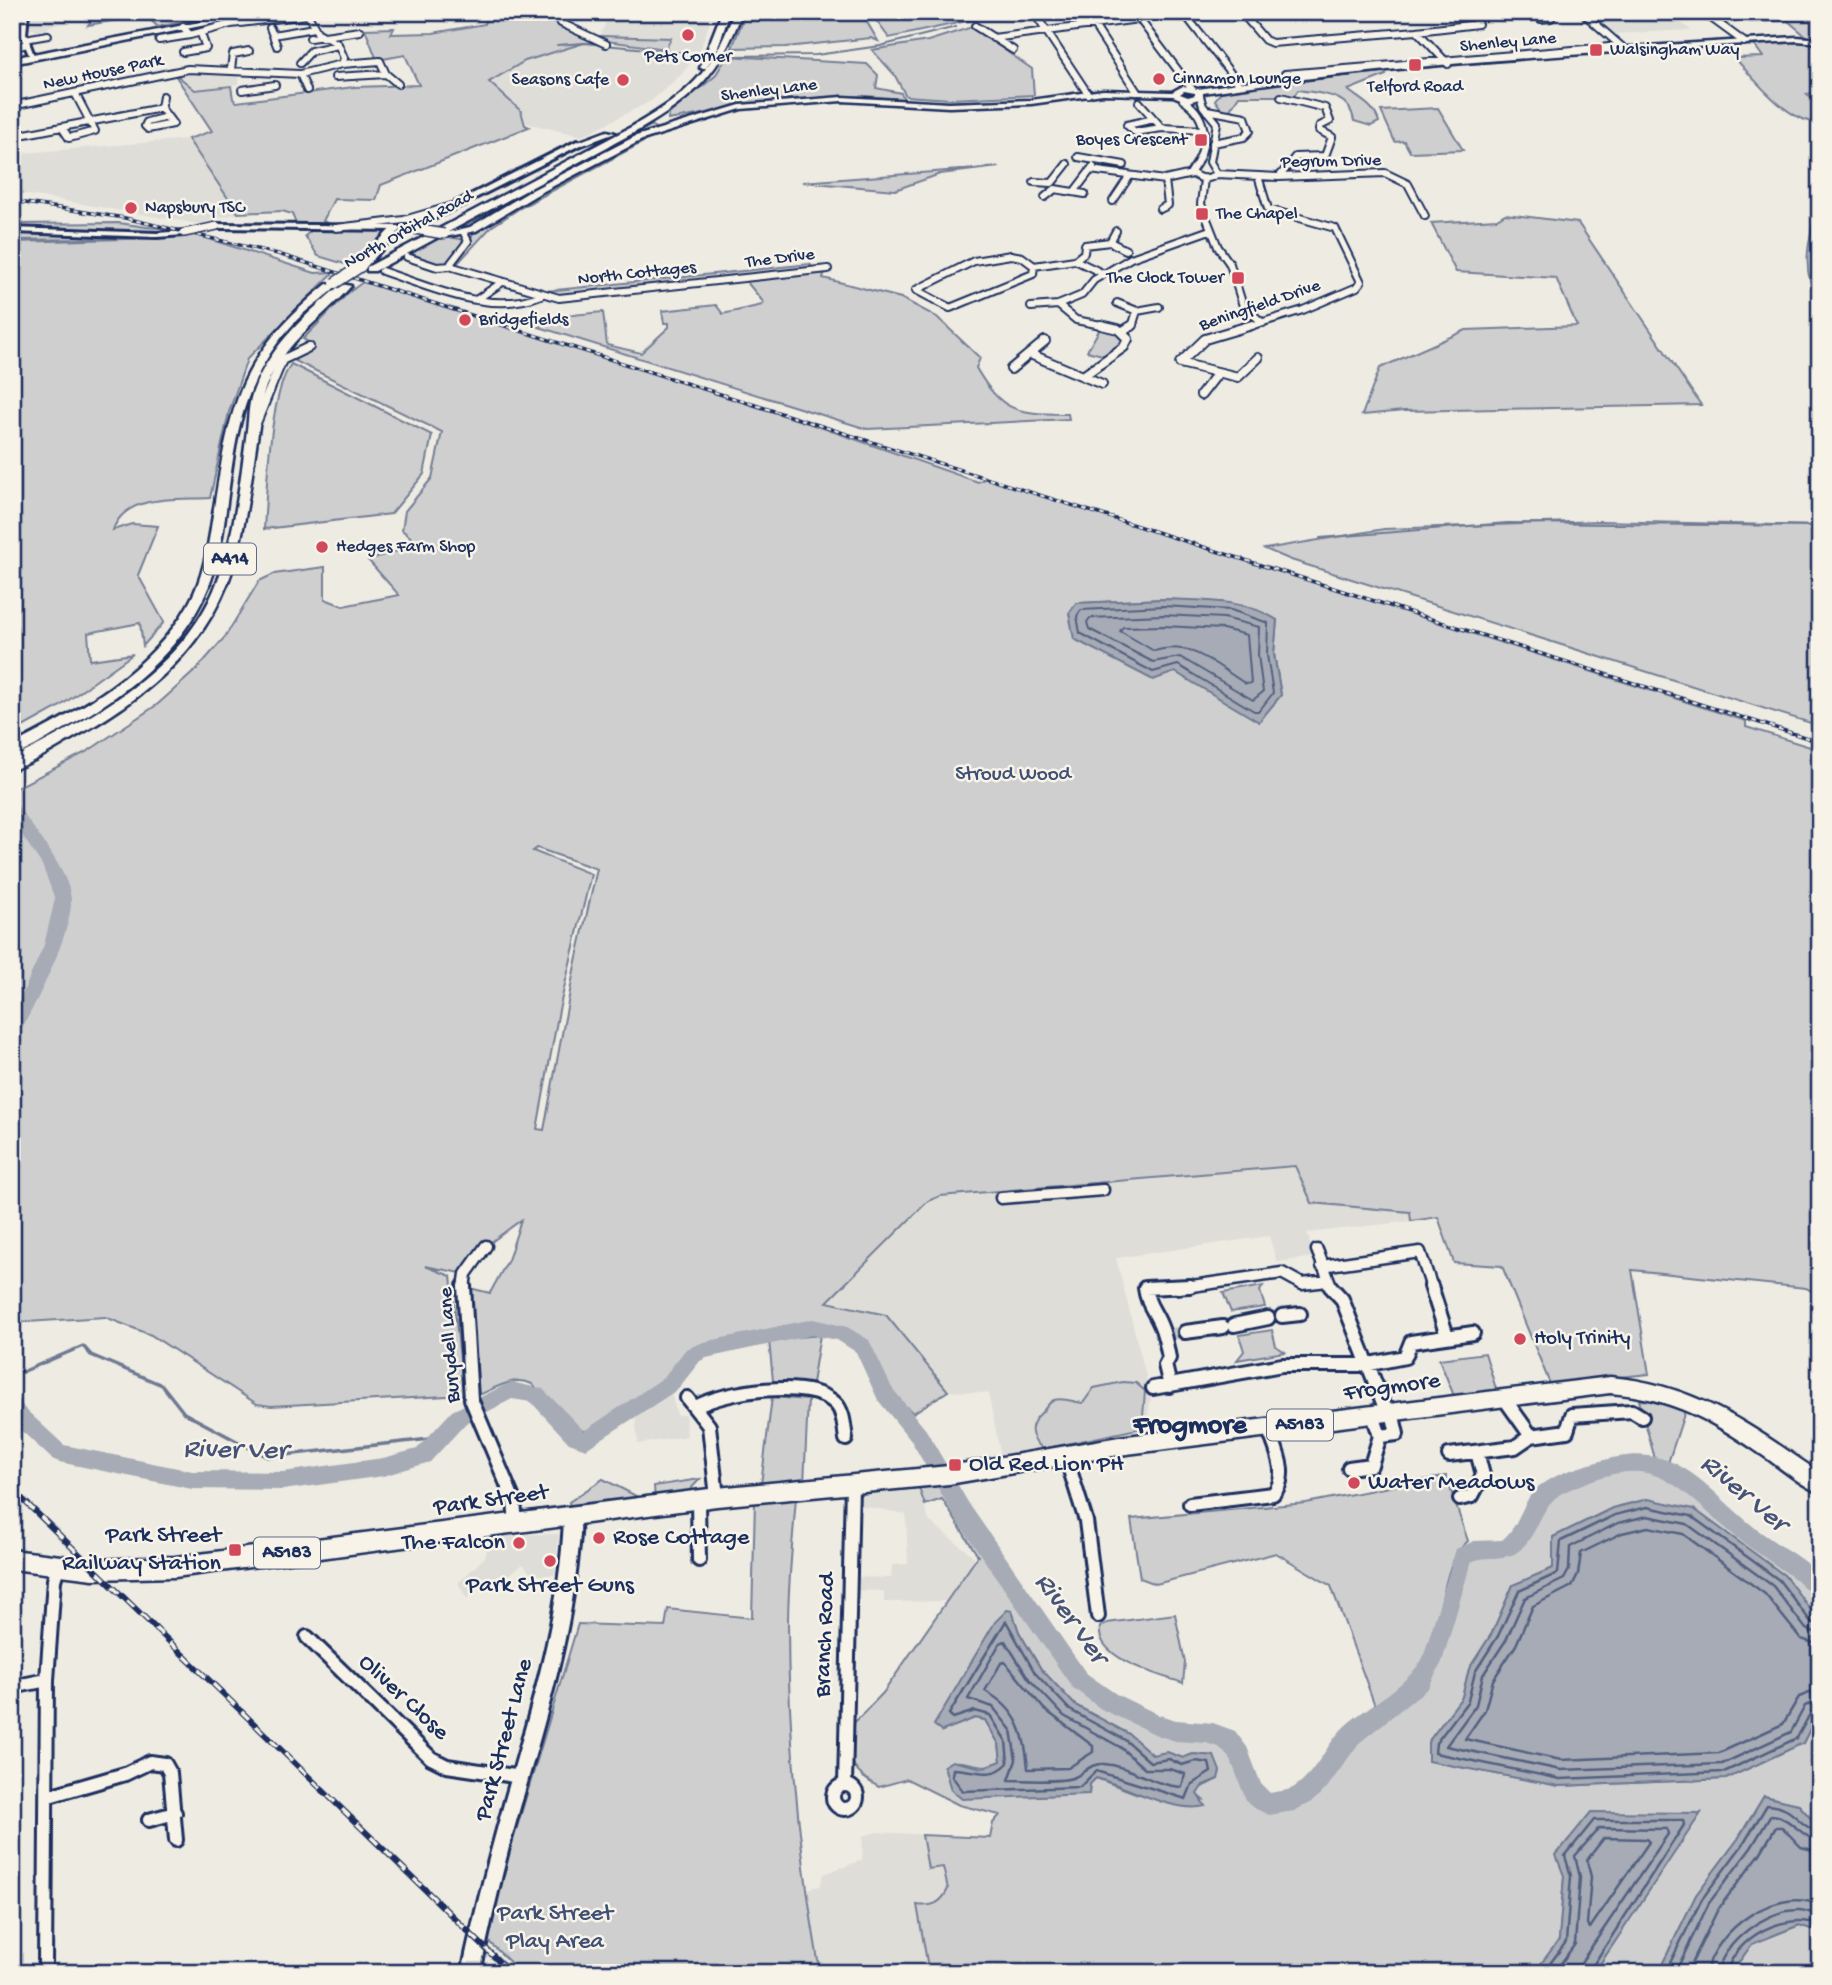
<svg xmlns="http://www.w3.org/2000/svg" width="1832" height="1985" font-family="'Gochi Hand',sans-serif">
  <rect width="100%" height="100%" fill="#eeebe2"/>
  <filter id="ink" filterUnits="userSpaceOnUse"><feTurbulence type="fractalNoise" baseFrequency=".0143" numOctaves="2"/><feDisplacementMap in="SourceGraphic" scale="14" xChannelSelector="R" yChannelSelector="G"/><feConvolveMatrix kernelMatrix="1 2 1 2 8 2 1 2 1" color-interpolation-filters="sRGB"/></filter>
  <g filter="url(#ink)">
    <path fill="#deddd8" d="M30,12H230L157,28L145,15L102,24H84L87,19L49,26L47,32L37,35L34,29L28,30Z
      M610,12H713L700,51L666,49L670,38L600,36Z
      M1585,12H1666L1691,30L1611,34Z
      M584,43L665,50L698,53L682,74L651,101L582,136L526,123L521,110L489,82L525,61Z
      M237,70L239,84L194,89L177,72Z
      M188,139L238,213L199,224L12,192L25,153Z
      M1295,1166L1312,1203L1410,1212L1411,1221L1307,1233L1314,1257L1277,1262L1269,1236L1116,1258L1151,1396L1146,1431L1002,1460L988,1393L948,1391L886,1315L826,1303L928,1201L940,1196L1104,1178Z
      M671,1393L677,1415H685L687,1436L638,1444L635,1414Z
      M919,1488L929,1521L977,1559L947,1601L884,1602V1591L855,1590V1577L891,1578L892,1565L908,1564L906,1514L857,1505V1493Z
      M559,1534L555,1575H532L523,1564L492,1587L478,1586L467,1599L458,1583L485,1557L491,1535Z
      M877,1832L990,1838L1018,1973H820L805,1889L820,1886L824,1874L862,1860L863,1836Z"/>
    <path fill="#cfcfcf" stroke="#757f96" stroke-width="2" fill-rule="evenodd" d="M98,12H229L158,27L145,15L88,25Z
      M486,12L503,16L551,12L560,25L600,43H584L525,61L489,82L521,111L525,125L529,127L381,185L376,200L334,199L323,221L331,225L297,226L292,214L282,211L238,213L188,139L212,131L173,72L195,90L231,86L233,99L237,102L354,87L419,85L405,55L377,60L365,29L394,28L391,34L433,33L485,24Z
      M746,12H861L878,41L871,38L786,47L732,48Z
      M870,12H1008L889,38Z
      M1736,12H1820V39L1808,38L1787,20L1750,22Z
      M972,27L1032,69L1034,95L951,99L906,96L894,74L872,50L928,41Z
      M600,36L671,38L666,49L599,40Z
      M1798,41L1820,43V92L1807,94L1820,105V122C1790,125 1754,79 1735,58L1763,57L1755,46L1738,44Z
      M727,56L867,64L878,75L876,88L901,93L904,99L865,96L789,99L668,120L669,114L715,76Z
      M1384,72L1386,75L1348,90C1360,100 1374,105 1379,122L1371,126L1354,121C1350,93 1321,94 1298,90L1294,96H1239L1229,111L1222,110L1215,100L1221,92L1251,88L1254,85Z
      M1438,108L1463,150L1410,152L1404,141L1395,142L1381,111Z
      M652,125L656,129L474,226L454,232L445,231Z
      M658,134L520,208L491,227L457,264L455,263L470,243L473,232L533,196L648,136Z
      M999,167L940,174L895,190L802,182Z
      M1820,195V304C1797,268 1811,233 1820,195Z
      M1505,214L1578,223L1701,405L1404,411L1362,415L1380,368L1466,330L1577,326L1556,278L1456,272L1431,223L1497,219Z
      M119,223C136,226 153,228 170,229C181,229 186,236 197,235L315,273L334,272L247,359L229,412L210,498C179,500 125,493 113,530L132,524L158,526L138,575L164,622L143,646L140,623L88,633L90,660L133,654L59,707L12,733V242L162,238L12,240V224Z
      M312,230H379L387,235L351,266L318,256L305,236Z
      M436,235L466,240L445,264H436L412,254L413,251Z
      M810,264L813,269L561,296L546,291Z
      M825,271L823,278L901,298L937,317L980,358L976,368C1003,414 1017,413 1068,414L1069,419L867,429L539,327L544,324L541,318L603,312L607,345L641,353L669,327V323H664L662,311L716,305L723,314L762,305L764,303L746,281Z
      M363,282L820,427L978,482L986,478L1746,721V727L1820,750V1296L1806,1288L1632,1270L1649,1374L1550,1384L1502,1266L1454,1263L1438,1217L1411,1221L1410,1212L1312,1203L1295,1166L940,1196L928,1201L827,1302L886,1315L948,1391L913,1413L891,1393L859,1338L846,1329L823,1323L785,1326L697,1348L647,1397L595,1429L585,1431L575,1429L532,1384C514,1375 494,1389 476,1396L466,1287L490,1293L508,1260L521,1220L486,1246L466,1274L425,1266L451,1276L464,1395L271,1406L257,1404L151,1335L105,1317L12,1323V790L88,751L158,704L197,669L225,637L259,581L274,574L325,567V599L343,606L399,595L368,560L419,544L402,530L405,511L432,478L442,432L289,358L313,345L303,339L348,293ZM1163,599L1226,603L1277,620L1274,654L1281,695L1259,721L1175,671L1078,603ZM537,848L597,869L574,970L544,1130L537,1129L559,1010L591,874L533,851Z
      M1101,327L1114,330L1124,339L1106,356L1087,351Z
      M291,364L432,435L424,474L391,514L264,529C267,488 269,396 291,364Z
      M1599,521L1820,526V726L1291,560L1265,549L1384,529Z
      M1263,1286L1260,1291L1265,1307L1231,1312L1223,1293Z
      M1272,1330L1276,1346L1285,1352L1237,1360L1244,1351L1239,1335Z
      M820,1335L811,1389L773,1381L769,1340Z
      M1485,1353L1497,1392L1454,1396L1439,1359Z
      M1123,1382L1136,1383L1145,1391L1142,1428L1043,1449C1028,1436 1028,1425 1042,1412C1046,1408 1048,1403 1054,1400C1063,1397 1073,1402 1083,1403L1094,1388Z
      M772,1397L808,1400L804,1484H761Z
      M1639,1400L1664,1401L1686,1408L1668,1463L1655,1459Z
      M1625,1468L1667,1474L1687,1483L1818,1573L1820,1622L1784,1575L1648,1499L1612,1508L1553,1537V1568L1513,1585L1492,1633L1469,1669L1462,1697L1428,1742V1761L1559,1786L1726,1779L1803,1743L1820,1709V1829L1798,1804L1764,1796L1738,1839L1696,1895L1658,1973H1594L1700,1813L1564,1876L1559,1940L1534,1973H929L917,1905C932,1907 941,1904 948,1889L943,1867L928,1869L922,1835L990,1838L993,1823L1000,1815L959,1805L907,1779L879,1787C846,1770 852,1760 851,1726L883,1693L978,1556L942,1499L925,1505L919,1488L944,1485L984,1552L1079,1690L1176,1733L1221,1739L1230,1745L1240,1761L1248,1797L1262,1810L1275,1812L1303,1801L1322,1784L1357,1738L1424,1687L1436,1669L1468,1559C1479,1550 1497,1558 1510,1551C1531,1541 1533,1513 1548,1498C1565,1481 1602,1476 1625,1468ZM1012,1611L1019,1632L1041,1669L1075,1705L1129,1734L1153,1755L1167,1752L1183,1758L1193,1754L1214,1756L1218,1779L1198,1789L1196,1794L1203,1800L1138,1794L1096,1778L1090,1784L1089,1793L944,1766C963,1753 981,1775 1001,1761L999,1744L985,1720L975,1718L942,1731Z
      M1446,1476L1468,1541C1440,1562 1442,1629 1425,1661C1414,1681 1394,1696 1377,1711L1331,1586L1276,1553L1156,1584L1140,1578L1131,1519L1306,1503Z
      M603,1479L642,1499L570,1506L569,1502Z
      M700,1479L684,1496L655,1500L654,1486Z
      M796,1497C793,1539 788,1582 788,1624C788,1741 800,1858 820,1973H521L484,1937L578,1624L665,1627L668,1609L752,1618L755,1501Z
      M1175,1614L1185,1662L1183,1683C1160,1675 1095,1659 1100,1627L1107,1623Z
      M1800,1925L1820,1932V1973H1731L1752,1944Z"/>
    <path fill="#a6abb5" stroke="#6e7992" stroke-width="2" d="M1163,599C1201,601 1244,598 1277,620L1274,654L1281,695L1259,722L1175,672L1153,680L1074,639L1069,613L1077,603Z
      M1648,1499L1694,1509L1784,1575L1820,1622V1709L1803,1743L1726,1779L1559,1786L1428,1761V1742L1462,1697L1469,1669L1492,1633L1513,1585L1553,1568V1537L1613,1508Z
      M1007,1610L1012,1611L1019,1632L1041,1669L1075,1705L1129,1734L1153,1755L1167,1752L1183,1758L1193,1754L1214,1756L1220,1771L1218,1779L1203,1785L1197,1794L1205,1806C1174,1814 1127,1786 1096,1778L1090,1784L1089,1794L962,1799L951,1790L944,1766L952,1761L983,1768L1001,1761L999,1744L985,1720L975,1718L942,1731L934,1725L995,1622Z
      M1764,1796L1798,1804L1820,1829V1932L1799,1925L1752,1944L1731,1973H1658L1696,1895L1738,1839Z
      M1591,1812L1701,1813L1594,1973H1534L1559,1940L1564,1876L1556,1855Z"/>
    <g fill="none" stroke-linecap="round" stroke-linejoin="round">
      <path stroke="#536181" stroke-width="2" d="M1163,606L1231,610L1268,623L1267,655L1273,693L1259,711H1254L1178,665L1153,672L1080,633L1077,616L1081,610Z
        M1163,615L1224,618L1259,627L1258,655L1263,692L1253,700L1180,657L1153,662L1089,629L1087,622L1090,618Z
        M1163,626L1223,629L1247,635L1251,683L1246,684C1215,665 1192,640 1154,651L1120,631L1123,627Z"/>
      <path stroke="#536181" stroke-width="2.5" d="M1006,1621L1035,1673L1070,1710L1125,1740L1150,1762L1169,1759L1182,1765L1195,1761L1209,1763L1211,1772L1192,1784L1186,1799L1096,1771L1080,1787L963,1791L952,1776L953,1769C974,1769 991,1781 1008,1763L1006,1741L990,1715L975,1711L953,1718L949,1714Z
        M1820,1625L1811,1622L1779,1580L1691,1516L1647,1507L1615,1515L1561,1541L1558,1573L1519,1591L1498,1636L1475,1672L1468,1701L1436,1743L1435,1753L1560,1779L1724,1772L1797,1738L1811,1712L1820,1708
        M1820,1634L1806,1629L1773,1586L1687,1524L1647,1516L1618,1523L1570,1547L1569,1570L1564,1579L1525,1598L1506,1640L1483,1675L1476,1705L1446,1746L1561,1770L1722,1764L1791,1732L1805,1706L1820,1700
        M1005,1641L1029,1679L1064,1716L1120,1747L1145,1769H1170L1185,1774L1182,1787C1153,1786 1132,1766 1104,1764C1090,1763 1086,1772 1075,1777C1062,1783 1024,1780 1009,1780L1016,1760L1011,1730L993,1707L968,1699L1000,1643Z
        M1820,1645L1801,1639L1765,1594L1683,1534L1648,1527L1622,1533L1581,1553L1578,1574L1572,1586L1533,1606L1516,1645L1493,1680L1485,1710L1465,1739L1561,1760L1719,1753L1783,1724L1799,1697L1820,1689
        M1005,1662L1044,1709L1093,1746V1752L1068,1768L1028,1769C1025,1733 1018,1709 985,1691L1001,1663Z
        M1604,1838L1646,1839L1649,1842L1590,1928L1587,1924L1591,1877L1587,1860Z
        M1543,1973L1566,1942L1571,1876L1565,1856L1594,1820H1683L1684,1825L1588,1973
        M1554,1973L1575,1944L1580,1877L1575,1856L1599,1828L1667,1829L1668,1834L1582,1961L1580,1973
        M1665,1973L1702,1899L1744,1843L1767,1805C1795,1806 1797,1826 1820,1833
        M1675,1973L1709,1903L1751,1848L1771,1815C1792,1817 1800,1837 1820,1842
        M1687,1973L1718,1909L1760,1854L1776,1827H1782L1801,1847L1820,1852
        M1706,1973C1716,1929 1775,1886 1820,1905
        M1717,1973C1725,1941 1765,1910 1799,1910C1806,1910 1813,1914 1820,1916
        M1726,1973C1737,1936 1785,1911 1820,1925"/>
      <path stroke="#6e7992" stroke-width="2" d="M557,45L584,43L689,53
        M731,56L816,55L880,46L956,27
        M1320,538L1507,523L1820,526"/>
      <path stroke="#6e7992" stroke-width="3.5" d="M22,1372L83,1346L91,1355L162,1385L184,1413L267,1457L430,1439L459,1417"/>
      <path fill="#a6abb5" fill-rule="evenodd" d="M12,804L17,805C34,830 68,869 71,899C73,931 34,1008 18,1035L12,1037V1017L44,945L55,899L42,865L12,820Z
        M813,1319L847,1327L869,1340L892,1388L926,1430L969,1504L1086,1673L1116,1694L1159,1715L1176,1720L1213,1723L1235,1731L1247,1747L1261,1784L1270,1793C1279,1791 1289,1791 1296,1786C1318,1770 1326,1744 1345,1726C1371,1703 1405,1688 1423,1658L1456,1549L1474,1541L1502,1540C1521,1525 1522,1497 1542,1484C1558,1473 1579,1467 1597,1462C1676,1438 1699,1482 1754,1527C1775,1544 1800,1556 1820,1574V1599C1809,1594 1801,1583 1791,1576C1770,1561 1749,1548 1730,1532C1668,1477 1652,1451 1566,1491C1540,1503 1541,1530 1521,1549C1506,1563 1487,1554 1471,1562L1442,1662L1428,1688L1359,1743L1326,1789L1313,1801L1294,1811L1269,1815L1252,1807L1246,1800L1231,1760L1219,1747L1206,1743L1176,1741L1159,1736L1101,1709L1072,1687L955,1518L912,1442L878,1400L856,1352L837,1340L813,1335L706,1358L700,1361L677,1390L586,1449L569,1443L531,1402L512,1399L466,1423L430,1462L383,1476L283,1490L192,1489L59,1462L52,1459L12,1422V1397L19,1399L24,1408L64,1445L192,1471L283,1472L383,1458L417,1449L452,1411L511,1382L543,1389L584,1431L663,1378L686,1349L704,1342Z"/>
      <path stroke="#c4c5c8" stroke-width="12" stroke-dasharray="12 6" stroke-linecap="butt" d="M1172,1334L1185,1332"/>
      <g stroke="#1b2f5e" stroke-width="10">
        <path id="minor-far3" d="M425,12H456
          M470,12H516
          M555,12L561,23L606,44
          M1046,12L1039,20L1088,94
          M1134,12L1192,89
          M1183,12L1239,84
          M1241,12L1265,40L1272,43L1417,31
          M1582,12L1622,47
          M1703,12L1744,42
          M1540,15H1548L1551,18L1541,19Z
          M1093,24L1137,92
          M975,26L1013,50
          M270,28L277,46
          M273,35L314,28
          M310,38L360,31
          M993,38L1139,19
          M25,39L48,35
          M159,40L190,35
          M12,48L27,44
          M183,52L206,48L201,34
          M300,63L311,51L338,45
          M1448,64L1417,31L1478,24L1468,12
          M231,69L233,54L249,51
          M300,74L307,90
          M386,74L398,84
          M335,77L386,74L380,61L342,64
          M1284,78L1285,74L1621,46
          M242,90L275,85
          M163,96L161,108L173,124L148,129L145,126L147,122L167,117
          M1183,100C1210,117 1209,148 1191,172C1199,180 1208,180 1217,174L1210,162L1217,123L1203,106L1200,96
          M1139,102L1154,119
          M12,106L188,69L300,74L342,64L344,58L338,44L317,32L308,15L231,24L190,35L183,27
          M1207,110L1245,117L1250,131L1244,137L1213,143
          M1154,119L1162,128L1135,132L1127,125Z
          M1162,128L1204,130
          M63,129L69,138L95,131L75,93
          M15,136L161,108
          M1078,157L1124,165
          M1090,170L1165,180L1192,174
          M1217,174L1279,177L1385,173L1408,184L1425,216
          M1279,177L1295,157L1325,156L1332,137L1319,130L1320,126L1330,121L1325,108L1281,97
          M1204,179L1201,204L1218,247L1230,264L1243,306L1263,323
          M1034,182L1052,183L1067,164
          M1074,192L1093,167
          M1045,197L1055,189L1085,194
          M1113,201L1129,177
          M1160,209L1168,205L1165,180
          M336,228L404,220L466,202
          M1116,231L1110,242L1126,250
          M464,233L468,241L451,263L453,267L559,298L828,269
          M1011,255L1022,257L1034,266L1033,274L950,308L916,290L974,261Z
          M407,257L437,267L451,266
          M1075,260L1084,253L1085,245L1110,242
          M1034,266L1075,260L1104,274
          M382,271C430,287 491,316 541,295
          M476,300L501,283
          M1117,303L1137,311L1159,307
          M1058,305L1076,320L1111,327
          M1031,307L1058,305L1082,295L1094,280L1131,258L1210,230
          M1132,327L1137,311
          M1247,327L1303,310L1357,287L1361,282L1335,228L1268,209L1258,176"/>
      </g>
      <g stroke="#1b2f5e" stroke-width="12">
        <path id="minor-far2" d="M1252,325L1205,339L1180,363L1238,377L1258,358
          M1123,331L1133,325
          M1030,354L1102,384
          M1011,369L1045,341
          M1083,376L1124,347L1128,339L1118,329L1101,325
          M1201,395L1218,373
          M254,428L282,360L309,347"/>
      </g>
      <g stroke="#1b2f5e" stroke-width="15">
        <path id="minor-far1" d="M1001,1198L1103,1190
          M1317,1250L1332,1288
          M1322,1266L1420,1252L1432,1288
          M464,1288L466,1274L486,1246
          M1178,1288L1282,1273L1302,1284L1327,1281"/>
      </g>
      <g stroke="#1b2f5e" stroke-width="18">
        <path id="minor" d="M464,1286L471,1399L514,1501L516,1523
          M1330,1286L1342,1299L1387,1413
          M1431,1286L1447,1336
          M1282,1316L1300,1314
          M1234,1325L1268,1318
          M1185,1332L1223,1327
          M1170,1386L1165,1365L1169,1358C1167,1347 1165,1335 1160,1324C1154,1310 1147,1304 1145,1288L1190,1286
          M1153,1388L1282,1365H1365L1405,1357L1411,1342L1473,1333
          M687,1398L709,1426L717,1497
          M1504,1398L1531,1436
          M696,1407C724,1391 809,1378 835,1403C844,1411 844,1427 846,1439
          M1373,1415L1380,1436L1397,1434L1392,1412
          M1065,1454L1086,1521L1098,1616
          M1449,1455L1515,1447L1531,1436L1567,1431L1572,1415L1632,1411L1642,1417
          M1349,1468L1371,1465L1380,1436
          M1460,1499L1472,1496L1483,1475L1477,1452
          M698,1501L699,1560
          M1190,1504L1273,1494C1290,1476 1276,1450 1269,1430
          M307,1637L431,1758L447,1766L521,1777
          M12,1687L47,1680
          M845,1785L852,1486
          M833 1797a12 12 0 1 1 24 0a12 12 0 1 1-24 0Z
          M49,1796L125,1774L150,1762L165,1764L170,1773L176,1840
          M149,1820L175,1813
          M45,1966L47,1680L54,1580L58,1567"/>
      </g>
      <g stroke="#1b2f5e" stroke-width="6">
        <path id="tertiary" d="M22,12H28L26,34L35,58L30,57L20,34Z
          M577,141L584,143L410,231L403,229Z
          M214,224L397,226L401,228L397,230L217,228L213,226Z
          M12,228L157,233L184,231L188,233L184,235L157,237L12,232Z
          M572,1510L577,1512C583,1524 579,1541 578,1554C569,1653 536,1748 510,1843C499,1886 489,1929 480,1973H462C476,1905 494,1838 513,1772C537,1688 561,1605 564,1517L567,1512Z"/>
      </g>
      <g stroke="#1b2f5e" stroke-width="5">
        <path id="secondary" d="M1797,37L1820,39V43L1797,41C1599,53 1399,63 1203,93V98L1188,102L1173,96L1103,94L1031,104L949,107L842,101L741,109L642,140L538,194L476,231L444,237L440,234L470,227L532,190L636,136L740,105L842,97L949,103L1031,100L1103,90L1172,92L1183,86L1198,89L1284,76L1564,51ZM1184,91L1195,93V95L1188,97L1180,94Z"/>
      </g>
      <g stroke="#1b2f5e" stroke-width="5">
        <path id="primary" d="M252,12H270L12,64V58Z
          M1610,1377C1695,1384 1752,1426 1820,1473V1493C1800,1485 1782,1469 1765,1457C1714,1421 1672,1398 1610,1393L1119,1455L949,1484L717,1506L175,1577L93,1579L12,1569V1550L93,1560L175,1557L717,1488L949,1466L1119,1437Z"/>
      </g>
      <g stroke="#1b2f5e" stroke-width="5">
        <path id="trunk" d="M722,12H730L717,50L706,68H700Z
          M734,12H742C721,73 694,98 639,130L375,271H367V267L633,126C688,94 712,74 734,12Z
          M607,131L615,133L583,145L575,143Z
          M393,226L402,228L365,268H357V264Z
          M327,284L336,286C327,296 314,304 304,313C283,333 267,355 255,381C229,436 231,500 218,557C199,640 130,693 59,732C44,740 29,751 12,756V745C79,711 150,672 188,605C205,576 209,540 214,508C231,400 240,355 327,284Z
          M342,284L351,286C320,321 286,340 266,386C260,402 261,417 258,433C253,466 249,500 242,533C224,632 159,691 73,738C54,749 33,763 12,770V759C85,721 170,678 209,601C233,553 240,484 247,430C249,416 248,403 254,389C270,346 308,312 342,284Z"/>
      </g>
      <use href="#minor-far3" stroke="#f7f3e8" stroke-width="6"/>
      <use href="#minor-far2" stroke="#f7f3e8" stroke-width="8"/>
      <use href="#minor-far1" stroke="#f7f3e8" stroke-width="10"/>
      <use href="#minor" stroke="#f7f3e8" stroke-width="12"/>
      <use href="#tertiary" fill="#f7f3e8" fill-rule="evenodd"/>
      <use href="#secondary" fill="#f7f3e8" fill-rule="evenodd"/>
      <use href="#primary" fill="#f7f3e8" fill-rule="evenodd"/>
      <use href="#trunk" fill="#f7f3e8" fill-rule="evenodd"/>
      <g stroke="#1b2f5e" stroke-width="3.5">
        <path id="rail-far1" d="M12,201L125,218L278,254L1820,742"/>
      </g>
      <g stroke="#1b2f5e" stroke-width="6">
        <path id="rail" d="M12,1489L511,1973"/>
      </g>
      <use href="#rail-far1" stroke="#f7f3e8" stroke-width="2" stroke-dasharray="4.5" stroke-linecap="butt"/>
      <use href="#rail" stroke="#f7f3e8" stroke-width="3.5" stroke-dasharray="10" stroke-linecap="butt"/>
      <g stroke="#1b2f5e" stroke-width="10" stroke-linecap="butt">
        <path id="tertiary-bridge" d="M184,233L217,226"/>
      </g>
      <g stroke="#1b2f5e" stroke-width="12" stroke-linecap="butt">
        <path id="secondary-bridge" d="M415,229L444,234"/>
      </g>
      <g stroke="#1b2f5e" stroke-width="13" stroke-linecap="butt">
        <path id="trunk-bridge" d="M335,283L361,266"/>
      </g>
      <use href="#tertiary-bridge" stroke="#f7f3e8" stroke-width="7"/>
      <use href="#secondary-bridge" stroke="#f7f3e8" stroke-width="9"/>
      <use href="#trunk-bridge" stroke="#f7f3e8" stroke-width="10"/>
    </g>
  </g>
  <g fill="#d1495b" stroke="#f7f3e8" stroke-width="2.5">
    <circle cx="688" cy="35" r="7"/>
    <rect x="1589" y="43" width="14" height="14" rx="3.5"/>
    <rect x="1408" y="58" width="14" height="14" rx="3.5"/>
    <circle cx="1159" cy="79" r="7"/>
    <circle cx="623" cy="80" r="7"/>
    <rect x="1194" y="133" width="14" height="14" rx="3.5"/>
    <circle cx="131" cy="208" r="7"/>
    <rect x="1195" y="207" width="14" height="14" rx="3.5"/>
    <rect x="1231" y="271" width="14" height="14" rx="3.5"/>
    <circle cx="465" cy="320" r="7"/>
    <circle cx="322" cy="547" r="7"/>
    <circle cx="1520" cy="1339" r="7"/>
    <rect x="948" y="1458" width="14" height="14" rx="3.5"/>
    <circle cx="1354" cy="1483" r="7"/>
    <circle cx="599" cy="1538" r="7"/>
    <circle cx="519" cy="1543" r="7"/>
    <rect x="228" y="1543" width="14" height="14" rx="3.5"/>
    <circle cx="550" cy="1561" r="7"/>
  </g>
  <g text-anchor="middle" dominant-baseline="central" stroke-width="5" stroke-linejoin="round" paint-order="stroke">
    <g font-size="18" fill="#1b2f5e" stroke="#f7f3e8">
      <text transform="translate(1508 43) rotate(-5)">Shenley Lane</text>
      <text transform="translate(103 73) rotate(-12)">New House Park</text>
      <text transform="translate(769 91) rotate(-7)">Shenley Lane</text>
      <text transform="translate(1331 162) rotate(-1)">Pegrum Drive</text>
      <text transform="translate(409 230) rotate(-29)">North Orbital Road</text>
      <text transform="translate(780 259) rotate(-7)">The Drive</text>
      <text transform="translate(637 274) rotate(-6)">North Cottages</text>
      <text transform="translate(1260 306) rotate(-19)">Beningfield Drive</text>
    </g>
    <g font-size="18" fill="#1b2f5e" stroke="#f7f3e8" text-anchor="start">
      <text x="1610" y="50">Walsingham Way</text>
      <text x="688" y="57" text-anchor="middle">Pets Corner</text>
      <text x="1173" y="79">Cinnamon Lounge</text>
      <text x="609" y="80" text-anchor="end">Seasons Cafe</text>
      <text x="1415" y="87" text-anchor="middle">Telford Road</text>
      <text x="1187" y="140" text-anchor="end">Boyes Crescent</text>
      <text x="145" y="208">Napsbury TSC</text>
      <text x="1216" y="214">The Chapel</text>
      <text x="1224" y="278" text-anchor="end">The Clock Tower</text>
      <text x="479" y="320">Bridgefields</text>
      <text x="336" y="547">Hedges Farm Shop</text>
    </g>
    <g fill="#f7f3e8" stroke="#5d6a87" stroke-width="2">
      <rect x="204" y="543.5" width="52" height="31" rx="5"/>
      <rect x="1267" y="1409.5" width="66" height="31" rx="5"/>
      <rect x="254" y="1537.5" width="66" height="31" rx="5"/>
    </g>
    <g font-size="19" font-weight="bold" fill="#1b2f5e">
      <text x="230" y="559">A414</text>
      <text x="1300" y="1425">A5183</text>
      <text x="287" y="1553">A5183</text>
    </g>
    <g font-size="21" fill="#3f4f75" stroke="#f7f3e8">
      <text x="1013" y="775">Stroud Wood</text>
    </g>
    <g font-size="21" fill="#1b2f5e" stroke="#f7f3e8" text-anchor="start">
      <text x="1534" y="1339">Holy Trinity</text>
    </g>
    <g font-size="21" fill="#1b2f5e" stroke="#f7f3e8">
      <text transform="translate(451 1345) rotate(-94)">Burydell Lane</text>
    </g>
    <g font-size="24" fill="#1b2f5e" stroke="#f7f3e8">
      <text transform="translate(1392 1388) rotate(-8)">Frogmore</text>
      <text transform="translate(491 1501) rotate(-8)">Park Street</text>
      <text transform="translate(826 1635) rotate(-88)">Branch Road</text>
      <text transform="translate(403 1698) rotate(43)">Oliver Close</text>
      <text transform="translate(505 1740) rotate(-75)">Park Street Lane</text>
    </g>
    <g font-size="24" fill="#1b2f5e" stroke="#f7f3e8" text-anchor="start">
      <text x="969" y="1465">Old Red Lion PH</text>
      <text x="1368" y="1483">Water Meadows</text>
      <text x="221" y="1536" text-anchor="end">Park Street<tspan x="221" dy="28">Railway Station</tspan></text>
      <text x="613" y="1538">Rose Cottage</text>
      <text x="505" y="1543" text-anchor="end">The Falcon</text>
      <text x="550" y="1586" text-anchor="middle">Park Street Guns</text>
    </g>
    <g font-size="24" fill="#3f4f75" stroke="#f7f3e8">
      <text x="555" y="1914">Park Street<tspan x="555" dy="28">Play Area</tspan></text>
    </g>
    <g font-size="28" font-weight="bold" fill="#1b2f5e" stroke="#f7f3e8">
      <text x="1190" y="1426">Frogmore</text>
    </g>
    <g font-size="28" font-style="italic" fill="#455478" stroke="#f7f3e8">
      <text transform="translate(235 1451) rotate(1)">River Ver</text>
      <text transform="translate(1743 1494) rotate(40)">River Ver</text>
      <text transform="translate(1070 1619) rotate(54)">River Ver</text>
    </g>
  </g>
  <rect width="1832" height="1985" fill="none" stroke="#f7f3e8" stroke-width="42"/>
  <rect x="21" y="21" width="1790" height="1943" fill="none" stroke="#1b2f5e" stroke-width="2.5" filter="url(#ink)"/>
</svg>
